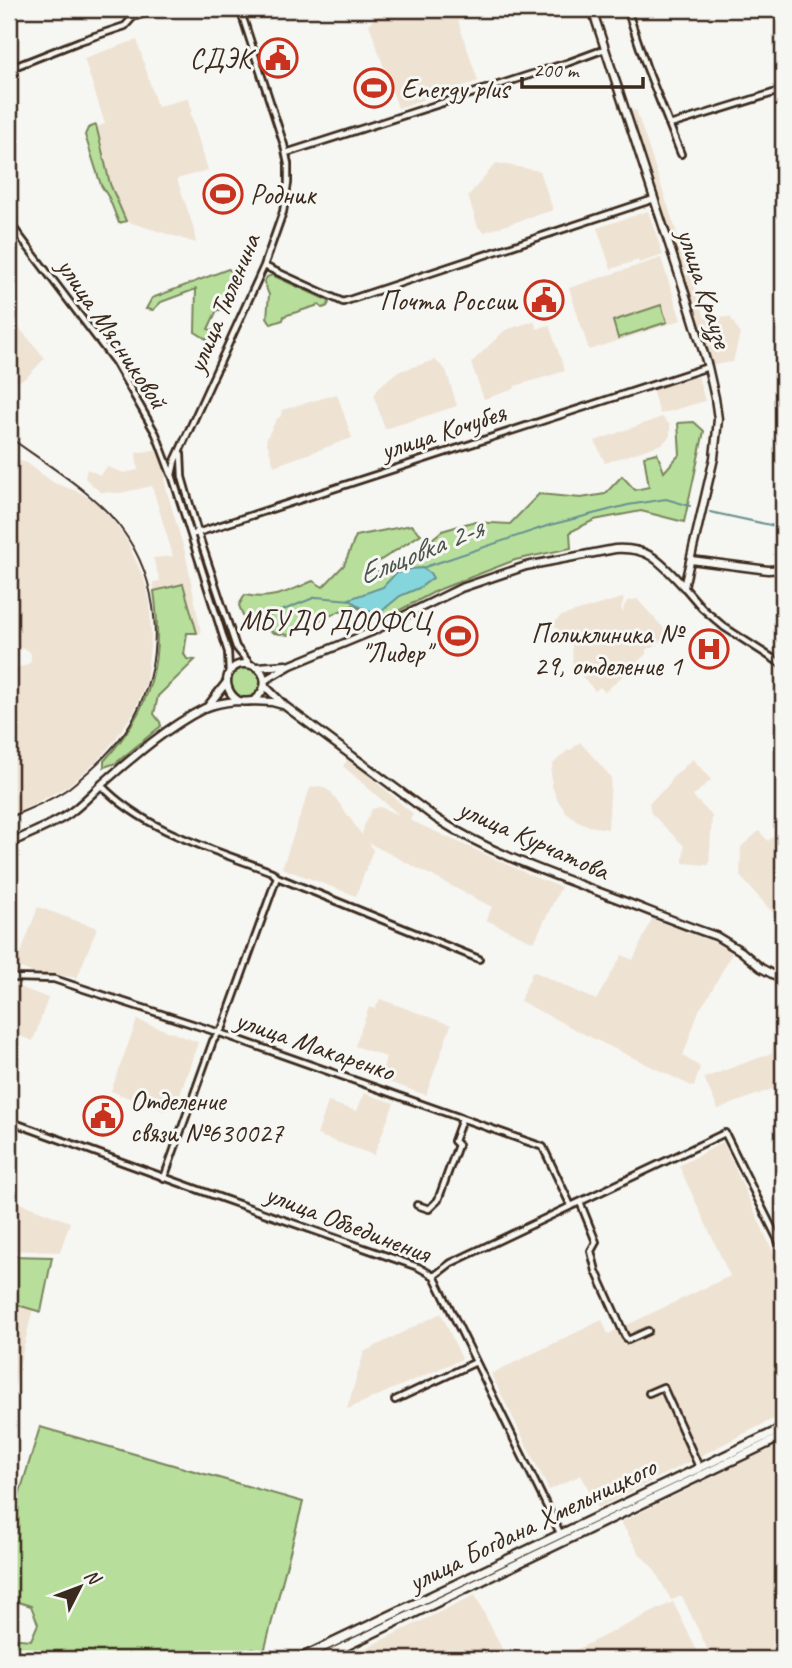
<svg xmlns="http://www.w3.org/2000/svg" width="792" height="1668" font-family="Caveat,sans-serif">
  <rect width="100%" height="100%" fill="#f6f6f2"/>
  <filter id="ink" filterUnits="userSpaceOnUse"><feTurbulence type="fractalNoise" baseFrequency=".0143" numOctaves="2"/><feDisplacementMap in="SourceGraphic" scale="14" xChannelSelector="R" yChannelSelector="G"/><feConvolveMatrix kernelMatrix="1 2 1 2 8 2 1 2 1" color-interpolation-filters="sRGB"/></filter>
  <g filter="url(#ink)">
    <path fill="#eee2d3" d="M385,9H472L474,14L458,21L478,81L398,108L369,24Z
      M137,40L157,107L188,98L192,111L190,112L208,170L177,179L193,226L196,243L126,221L110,184L97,127L105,124L84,58Z
      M636,110L705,318L730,317L740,333L733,362L713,365L628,112Z
      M496,163L540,171L553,210L484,232L478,227L468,196Z
      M648,211L663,255L639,263L638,260L611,269L597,228Z
      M661,258L681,320L589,350L569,288Z
      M9,316L45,358L27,377L9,386Z
      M534,321L537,329L549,325L565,371L515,386L514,389L484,399L471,363L505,330Z
      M435,360L446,370L457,406L385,429L374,396L379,387L397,372Z
      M697,372L705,401L660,414L651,387Z
      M337,394L352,438L274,466L266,440L276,420L281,416L282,410Z
      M662,417L670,425V436L662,444L605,463L595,441Z
      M159,449L166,473L165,485L186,556L201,633H197L183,584L154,591L153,582L160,581L153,558L173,556L152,486L120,493L100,492L85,478L87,469L100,475L107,467L124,473L138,470L136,453Z
      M9,458L27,463L54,483L79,492L96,502L114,522L126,539L144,579L150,602L151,637L146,683L134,712L114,741L95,763L68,786L9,817V668L25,666L31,662V654L28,650L9,645Z
      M622,598L624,600L621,607L622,612H623L624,606L628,601L637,599L669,634L653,648H648L646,650V654L605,692L600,687L595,691L573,666L572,646L553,624L561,616Z
      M580,742L611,777L608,829L589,826L576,820L565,811L557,799L552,786L551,772L553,764L568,750H571Z
      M349,758L413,814L410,820L532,876L561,887L534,942L486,920L492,907L369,843L373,850L356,896L282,868L310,788L320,786L331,792L362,835L364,826L372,809L380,807L399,815L343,766Z
      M693,759L711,780L693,796L712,816L709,865L683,863L684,846L651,813L649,803L670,784L671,779Z
      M783,828V924L740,876L741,847L759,831L768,841Z
      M38,907L97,928L77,978L60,975L34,973L16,966Z
      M652,919L719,944L732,953L708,997L699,1010L683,1056L700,1067L694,1087L584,1034L520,1001L533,971L596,1000L622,955L633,960Z
      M9,983L48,998L33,1041L9,1032Z
      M380,999L451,1025L426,1095L380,1079L386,1057L355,1046L369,1007L375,1009Z
      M776,1008L783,1009V1085L718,1109L704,1078L772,1053Z
      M137,1020L198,1042L176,1107L164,1111L111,1091Z
      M364,1093L394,1103L374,1155L317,1135L328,1102L357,1111Z
      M723,1142L783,1274V1414L598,1508L581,1475L549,1490L491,1374L602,1320L608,1334L730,1276L679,1166Z
      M9,1199L70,1222L60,1252L9,1250Z
      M9,1284L37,1291L9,1410Z
      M441,1313L462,1359L347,1409L364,1352Z
      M783,1443V1659H712L682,1596L671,1600L654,1569L639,1553L621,1522Z
      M475,1595L507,1659H343Z
      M673,1602L701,1659H557Z"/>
    <path fill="#b7df9b" stroke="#79845c" stroke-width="2" d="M96,125L110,184L126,221L119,223L109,198L101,185L85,135L88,128Z
      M228,269L232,271L233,289L225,310H217L208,329L220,333L208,340L195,332L196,289L161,302L153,310L146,309L152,298Z
      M272,275L329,301C329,306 327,307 322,308L319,305L284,316L283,320L271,324L267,317L269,295L264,282L267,277Z
      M661,305L667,322L618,338L613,321Z
      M694,422L704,431L684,522L641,511L594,520L570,532L571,548L515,560L438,590L381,620L353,605L288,635L274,633L255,623L247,627L239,605L245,595C272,601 289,591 313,581L323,587L344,565L356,536L411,525L421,534L367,569L389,574L442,531L472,522L510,524L539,494L581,498L605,494L622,476L635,490L649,487L644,456L657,453L664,472L680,454L678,423Z
      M183,584L197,633H187L184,654L187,659L195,660L158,696L154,714L160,722L161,726L116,763L104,767V761C152,707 164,662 154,591Z
      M231 683a15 15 0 1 1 30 0a15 15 0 1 1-30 0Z
      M9,1256L52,1257L41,1312L11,1303L9,1309Z
      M40,1427L303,1502L264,1652L253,1648L229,1659H9V1638L31,1640L38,1624L31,1606L9,1599V1528Z"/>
    <path fill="#85d6dc" stroke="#679190" stroke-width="2" d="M422,568L430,573L433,578L419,588L400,596L377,615L360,607L349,599L383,587L395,574L410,569Z"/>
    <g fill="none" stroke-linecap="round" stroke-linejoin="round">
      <path stroke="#679190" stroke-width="2" d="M710,512L775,526L783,524
        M422,568L550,525L628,505L666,499L690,506
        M246,619H261L316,597L351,600"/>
      <g stroke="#3b2a1e" stroke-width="10">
        <path id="minor" d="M131,9L133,17
          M627,9L646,66L681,154
          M149,12H158L166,9
          M9,69L80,41L125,26L133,17L149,12L148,9
          M670,125L783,90
          M286,153L567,63L605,49
          M9,222L115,362L156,434L171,474
          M264,266L343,302L654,199
          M181,454L182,477L198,533L236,647L249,663
          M191,535L708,367
          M684,587L702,608L724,627L783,665
          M229,672L228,652L172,475L175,461L264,266L283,212L288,183V164L284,145L240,9
          M101,785C146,832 213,849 272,872L277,877L479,959
          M9,975L16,978L54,979L78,987L220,1033L543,1147L571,1206
          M9,1121L224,1199L418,1267L434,1276L561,1535
          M164,1178L213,1041L223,1027L277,877
          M580,1202L596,1242L591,1251L596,1271L625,1336L628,1340L648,1331
          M417,1205L429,1209L438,1200L458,1145L454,1141L462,1119
          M434,1276L451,1263L725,1133L783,1250
          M649,1393L663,1387L699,1467
          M395,1400L476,1362"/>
      </g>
      <g stroke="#3b2a1e" stroke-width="11">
        <path id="major" d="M592,9L684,290L708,367L715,398L718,419L714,458L684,587
          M691,560L768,570L783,569
          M257,667L286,665
          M265,680L291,665L371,632L461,588L526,566L615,549C651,547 661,563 684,587
          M265,686L285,706L437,819C490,853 551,874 610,896C645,909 680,924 716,936L741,951L761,968L783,980
          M252,701L272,702L283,705
          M208,706L226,683
          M9,844C27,834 54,825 70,813C82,804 92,794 102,784C134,756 167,727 205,708C214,704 226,702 236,701C241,701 247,702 252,701C255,700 259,697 260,694C269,684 264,668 251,665C228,658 217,687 239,701"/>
      </g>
      <g stroke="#3b2a1e" stroke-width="12">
        <path id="highway" d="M299,1659L783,1428
          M319,1659L783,1436"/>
      </g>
      <use href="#minor" stroke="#f6f6f2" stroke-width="4.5"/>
      <use href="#major" stroke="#f6f6f2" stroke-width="6"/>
      <use href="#highway" stroke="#f6f6f2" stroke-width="7"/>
      <path stroke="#3b2a1e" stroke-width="2" d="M9,437C43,462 95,493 120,527C161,581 166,657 134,717C120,744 94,768 70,787C52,801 29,808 9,818"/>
    </g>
  </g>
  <defs>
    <g id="civic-ring" transform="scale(2.0125)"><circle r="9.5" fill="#f6f6f2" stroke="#c8321e" stroke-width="1.5"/><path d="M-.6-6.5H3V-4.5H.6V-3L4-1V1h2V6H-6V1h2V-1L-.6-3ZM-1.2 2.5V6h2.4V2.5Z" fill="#c8321e"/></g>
    <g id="stadium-ring" transform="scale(2.0125)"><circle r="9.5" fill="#f6f6f2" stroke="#c8321e" stroke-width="1.5"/><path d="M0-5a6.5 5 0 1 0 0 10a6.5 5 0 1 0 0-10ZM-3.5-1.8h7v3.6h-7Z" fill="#c8321e"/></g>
    <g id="hospital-ring" transform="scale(2.0125)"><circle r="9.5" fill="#f6f6f2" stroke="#c8321e" stroke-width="1.5"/><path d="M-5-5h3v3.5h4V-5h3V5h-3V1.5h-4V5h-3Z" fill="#c8321e"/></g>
  </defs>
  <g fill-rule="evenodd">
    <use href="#civic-ring" x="278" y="58"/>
    <use href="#stadium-ring" x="374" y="88"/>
    <use href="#stadium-ring" x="223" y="194"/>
    <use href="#civic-ring" x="544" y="300"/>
    <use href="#stadium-ring" x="458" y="636"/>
    <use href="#hospital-ring" x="709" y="649"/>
    <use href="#civic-ring" x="103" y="1116"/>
  </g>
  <g text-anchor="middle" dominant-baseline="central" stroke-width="6" stroke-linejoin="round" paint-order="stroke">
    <g font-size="28" fill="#3b2a1e" stroke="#f6f6f2" text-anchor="end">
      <text x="251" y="58">СДЭК</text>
      <text x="401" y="88" text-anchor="start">Energy plus</text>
      <text x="250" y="194" text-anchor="start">Родник</text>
      <text x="517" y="300">Почта России</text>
      <text x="431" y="620">МБУДО ДООФСЦ<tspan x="431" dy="32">"Лидер"</tspan></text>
      <text x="682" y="633">Поликлиника №<tspan x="682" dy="32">29, отделение 1</tspan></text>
      <text x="130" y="1100" text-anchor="start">Отделение<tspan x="130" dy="32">связи №630027</tspan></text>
    </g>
    <g font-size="28" fill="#3b2a1e" stroke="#f6f6f2">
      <text transform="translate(705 288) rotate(72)">улица Краузе</text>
      <text transform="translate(223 303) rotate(-67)">улица Тюленина</text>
      <text transform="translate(113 333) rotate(56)">улица Мясниковой</text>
      <text transform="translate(443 431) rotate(-18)">улица Кочубея</text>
      <text transform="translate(534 839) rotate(24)">улица Курчатова</text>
      <text transform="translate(315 1045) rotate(19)">улица Макаренко</text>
      <text transform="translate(348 1223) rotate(21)">улица Объединения</text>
      <text transform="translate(532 1524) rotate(-26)">улица Богдана Хмельницкого</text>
    </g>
    <g font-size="30" font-style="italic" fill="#4e554e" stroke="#f6f6f2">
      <text transform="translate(420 551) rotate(-22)">Ельцовка 2-я</text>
    </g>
  </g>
  <rect width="792" height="1668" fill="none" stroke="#f6f6f2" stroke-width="35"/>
  <rect x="18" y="18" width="757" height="1633" fill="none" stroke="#3b2a1e" stroke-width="2.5" filter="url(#ink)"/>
  <g transform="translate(80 1587) rotate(48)" stroke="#f6f6f2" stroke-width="5" paint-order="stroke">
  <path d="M0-5L12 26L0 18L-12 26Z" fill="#3b2a1e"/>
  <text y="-10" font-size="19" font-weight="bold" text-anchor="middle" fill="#3b2a1e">N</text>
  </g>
  <path d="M522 77v10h121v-10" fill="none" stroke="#3b2a1e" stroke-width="3.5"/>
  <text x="533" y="77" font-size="21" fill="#3b2a1e" stroke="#f6f6f2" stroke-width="5" paint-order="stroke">200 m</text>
</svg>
